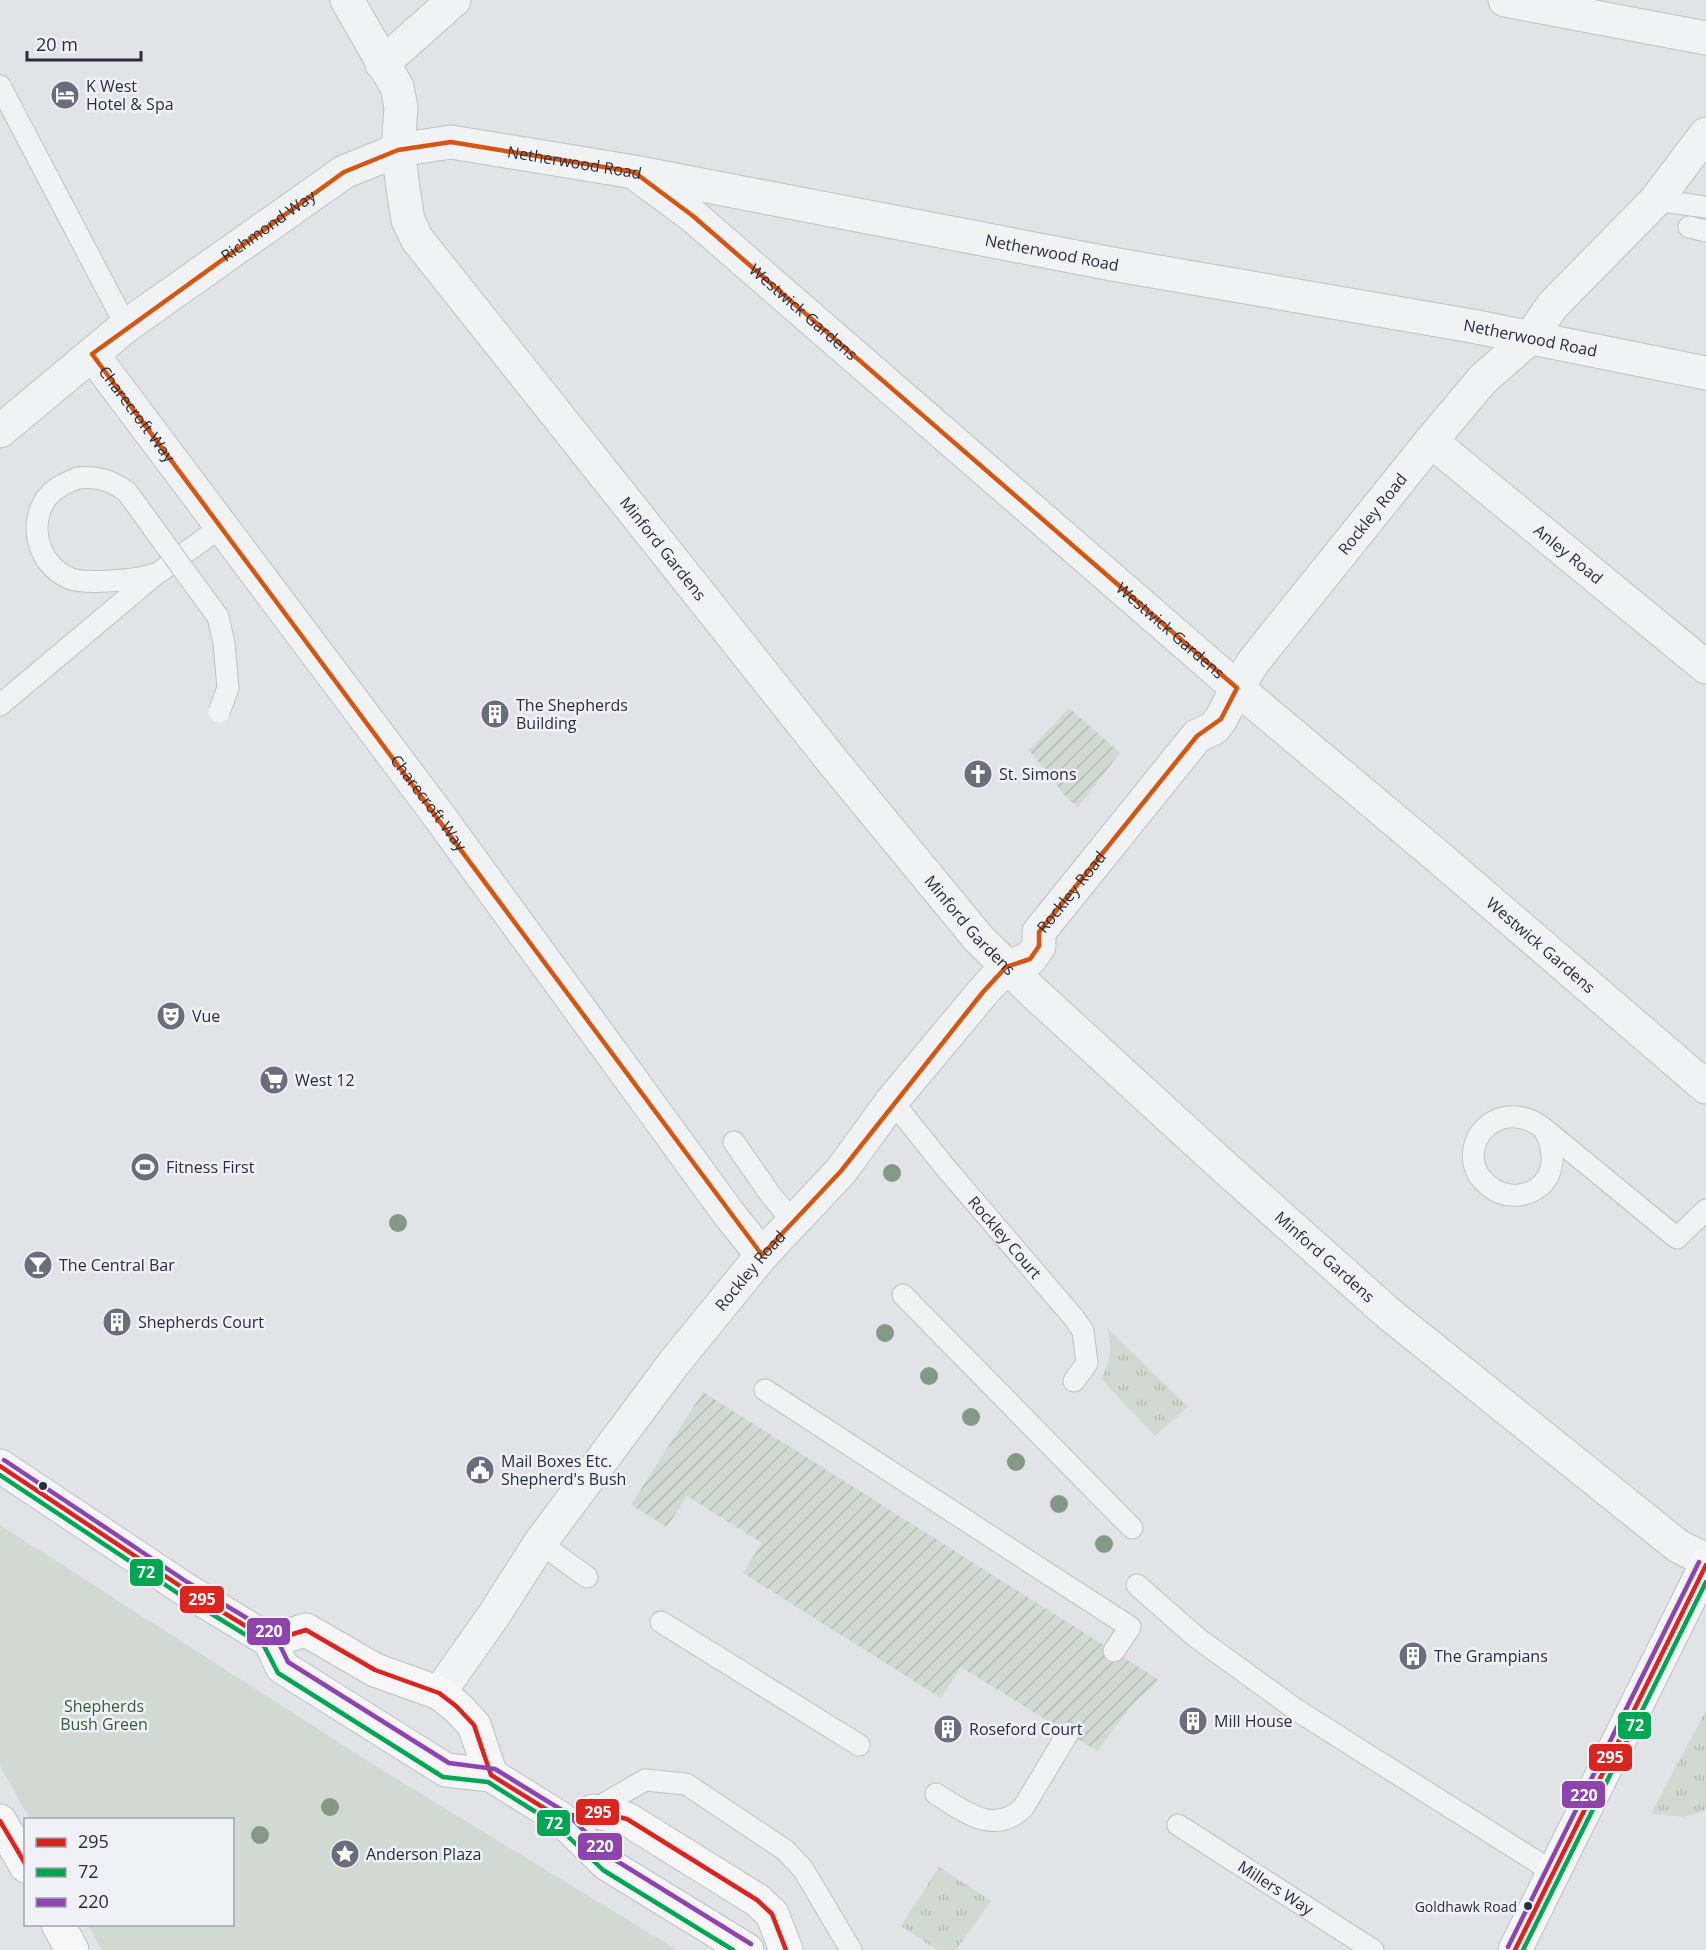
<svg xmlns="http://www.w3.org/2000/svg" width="1706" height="1950" font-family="'Open Sans',sans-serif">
  <defs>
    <pattern id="grass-tufts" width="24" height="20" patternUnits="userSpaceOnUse" patternTransform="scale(1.5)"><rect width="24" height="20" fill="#d0dad2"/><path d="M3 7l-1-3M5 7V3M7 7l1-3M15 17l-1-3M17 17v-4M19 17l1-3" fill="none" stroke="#b3bbb6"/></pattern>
    <pattern id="garden-furrows" width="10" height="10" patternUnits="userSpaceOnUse" patternTransform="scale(1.5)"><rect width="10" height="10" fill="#d0dad2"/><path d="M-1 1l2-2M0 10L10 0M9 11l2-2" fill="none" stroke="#b3bbb6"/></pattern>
  </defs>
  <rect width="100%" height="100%" fill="#e2e3e7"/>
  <path fill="url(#grass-tufts)" d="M1107,1328L1188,1407L1155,1436L1101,1379C1110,1362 1113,1347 1107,1328Z
    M1706,1710V1810L1684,1817L1651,1814Z
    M939,1867L991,1901L956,1950H937L901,1926Z"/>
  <path fill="#d0dad2" d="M0,1525L374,1765L677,1950H102L88,1925L232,1924V1820L30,1819L0,1766Z"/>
  <path fill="url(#garden-furrows)" d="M1069,708L1120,753L1078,807L1067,798L1029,750Z
    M703,1392L1159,1680L1132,1705L1097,1751L961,1667L941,1698L743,1573L762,1543L687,1496L667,1527L631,1505Z"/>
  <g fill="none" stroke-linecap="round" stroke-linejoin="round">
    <g stroke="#c0c1c5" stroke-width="23">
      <g id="service">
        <path d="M0,86L126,326"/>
        <path d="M1656,200L1706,207"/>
        <path d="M1689,227L1706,231"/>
        <path d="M78,478C67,482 58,486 50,494C26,520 37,565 69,578C84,585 139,580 155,574C162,572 168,565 174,561C190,549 206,538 222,526"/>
        <path d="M0,705L156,574"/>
        <path id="s1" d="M892,1101L945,1167L1074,1318L1083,1331L1087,1363L1074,1381"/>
        <path d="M1542,1127C1560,1153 1555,1190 1519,1195C1508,1196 1497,1193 1489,1186C1449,1155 1492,1092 1542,1127L1677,1238L1706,1210"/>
        <path d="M734,1142L770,1194L793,1222"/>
        <path d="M903,1295L1132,1528"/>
        <path d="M765,1390L1130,1627L1114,1651"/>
        <path d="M540,1543L587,1577"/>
        <path d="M1137,1585L1196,1637L1298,1711L1553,1872"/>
        <path d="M661,1622L859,1745"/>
        <path d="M936,1794C964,1811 993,1836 1023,1808L1068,1733"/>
        <path d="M590,1812L645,1780L686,1784L785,1850L803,1869L851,1950"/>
        <path id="s2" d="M1178,1825L1373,1950"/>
      </g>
    </g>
    <g stroke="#c0c1c5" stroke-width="35">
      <g id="minor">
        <path id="s3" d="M347,0L397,87L401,107L398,150L403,188L408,220L417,239L834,763L979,939L1030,989L1221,1164L1388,1313L1678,1546L1706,1560"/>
        <path d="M1505,0L1706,38"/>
        <path d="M382,64L454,0"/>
        <path id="s4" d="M640,177L693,216L1237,688L1436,855L1706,1087"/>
        <path id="s5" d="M92,354L436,812L729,1214L762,1255"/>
        <path id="s6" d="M0,431L126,326L344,172L398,150L451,142L634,172L1112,264L1472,326L1706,373"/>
        <path id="s7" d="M1431,441L1706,667"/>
        <path id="s8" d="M439,1693L494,1615L540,1543L674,1363L762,1255L841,1171L892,1101L983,992L1006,967L1030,959L1039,946V932L1197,736L1214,728L1221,719L1237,688L1254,661L1431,441L1483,379L1531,337L1552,306L1656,200L1706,134"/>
      </g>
    </g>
    <g stroke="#bec0c5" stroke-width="35">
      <path id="primary" d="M0,1466L183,1588L270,1641L282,1667L446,1770L491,1775L560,1818L607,1864L747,1950
        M270,1641L306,1630L375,1670L439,1693L456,1706L474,1725L491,1775
        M593,1811L627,1819L757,1900L772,1914L786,1950
        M0,1821L26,1866
        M58,1924L72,1950
        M1515,1950L1706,1565"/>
    </g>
    <use href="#service" stroke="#f1f2f4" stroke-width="21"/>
    <use href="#minor" stroke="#f1f2f4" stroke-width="33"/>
    <use href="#primary" stroke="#f6f6f6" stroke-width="33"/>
    <g stroke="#c0c1c5" stroke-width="23" stroke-linecap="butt">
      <path id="service-bridge" d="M78,478C97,476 111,480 127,492L218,617L224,643L228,688L219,712"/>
    </g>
    <use href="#service-bridge" stroke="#f1f2f4" stroke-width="21"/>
    <g stroke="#f0f1f7" stroke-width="9">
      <path id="bus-1" d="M0,1466L183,1588L270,1641L306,1630L375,1670L439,1693L456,1706L474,1725L491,1775L560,1818L593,1811L627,1819L757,1900L772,1914L786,1950
        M0,1821L26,1865
        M1515,1950L1706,1565"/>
    </g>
    <g stroke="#f0f1f7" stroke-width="9">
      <path id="bus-2" d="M0,1475L179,1594L264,1646L278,1673L443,1777L488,1782L555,1824L603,1870L733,1950
        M1523,1950L1706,1582"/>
    </g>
    <g stroke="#f0f1f7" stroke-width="9">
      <path id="bus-3" d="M4,1460L187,1582L275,1635L288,1662L449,1763L495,1769L565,1812L612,1858L751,1944
        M1508,1947L1699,1562"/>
    </g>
    <use href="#bus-1" stroke="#dc241f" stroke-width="4.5"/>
    <use href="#bus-2" stroke="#00a651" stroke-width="4.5"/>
    <use href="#bus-3" stroke="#8e44ad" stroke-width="4.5"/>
  </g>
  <g fill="#839986">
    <circle cx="892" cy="1173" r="9"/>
    <circle cx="398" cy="1223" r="9"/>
    <circle cx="885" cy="1333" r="9"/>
    <circle cx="929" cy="1376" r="9"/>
    <circle cx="971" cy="1417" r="9"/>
    <circle cx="1016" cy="1462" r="9"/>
    <circle cx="1059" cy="1504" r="9"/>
    <circle cx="1104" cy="1544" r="9"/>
    <circle cx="330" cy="1807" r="9"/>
    <circle cx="260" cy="1835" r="9"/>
  </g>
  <path fill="none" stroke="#d55511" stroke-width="4.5" stroke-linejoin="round" d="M451,142L634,172L693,216L1237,688L1221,719L1197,736L1039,932V946L1030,959L1006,967L983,992L841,1171L762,1255L92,354L344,172L398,150Z"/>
  <defs>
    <g id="hotel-disc" transform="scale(1.5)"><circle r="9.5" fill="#6a6d7b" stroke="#f0f1f7"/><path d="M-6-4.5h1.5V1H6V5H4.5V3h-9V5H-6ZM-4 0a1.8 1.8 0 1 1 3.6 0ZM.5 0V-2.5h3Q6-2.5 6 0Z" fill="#fff"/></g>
    <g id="building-disc" transform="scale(1.5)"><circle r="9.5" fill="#6a6d7b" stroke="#f0f1f7"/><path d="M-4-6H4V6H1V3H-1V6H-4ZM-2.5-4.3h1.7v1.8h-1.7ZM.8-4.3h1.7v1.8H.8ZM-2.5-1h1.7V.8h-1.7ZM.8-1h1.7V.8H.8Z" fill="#fff"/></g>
    <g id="church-disc" transform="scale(1.5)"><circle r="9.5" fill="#6a6d7b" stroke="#f0f1f7"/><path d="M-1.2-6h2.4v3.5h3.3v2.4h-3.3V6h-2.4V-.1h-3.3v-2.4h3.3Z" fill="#fff"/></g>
    <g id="theatre-disc" transform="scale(1.5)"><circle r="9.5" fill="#6a6d7b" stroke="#f0f1f7"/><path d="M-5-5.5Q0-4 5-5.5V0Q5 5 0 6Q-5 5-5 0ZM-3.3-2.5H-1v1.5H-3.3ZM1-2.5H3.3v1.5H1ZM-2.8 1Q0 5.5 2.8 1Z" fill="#fff"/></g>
    <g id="supermarket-disc" transform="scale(1.5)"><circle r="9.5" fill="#6a6d7b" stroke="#f0f1f7"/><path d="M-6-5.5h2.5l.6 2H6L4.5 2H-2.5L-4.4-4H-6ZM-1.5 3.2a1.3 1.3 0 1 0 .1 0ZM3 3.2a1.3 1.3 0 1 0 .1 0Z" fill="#fff"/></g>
    <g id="stadium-disc" transform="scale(1.5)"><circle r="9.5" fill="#6a6d7b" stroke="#f0f1f7"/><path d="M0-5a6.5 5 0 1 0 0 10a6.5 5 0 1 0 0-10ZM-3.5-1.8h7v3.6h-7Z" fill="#fff"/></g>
    <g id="bar-disc" transform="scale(1.5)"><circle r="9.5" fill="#6a6d7b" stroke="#f0f1f7"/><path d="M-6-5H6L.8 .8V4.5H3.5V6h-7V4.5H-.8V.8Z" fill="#fff"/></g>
    <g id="civic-disc" transform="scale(1.5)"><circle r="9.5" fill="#6a6d7b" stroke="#f0f1f7"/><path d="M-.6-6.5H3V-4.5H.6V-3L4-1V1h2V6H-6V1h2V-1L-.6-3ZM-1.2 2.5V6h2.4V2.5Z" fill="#fff"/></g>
    <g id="sight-disc" transform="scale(1.5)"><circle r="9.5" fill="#6a6d7b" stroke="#f0f1f7"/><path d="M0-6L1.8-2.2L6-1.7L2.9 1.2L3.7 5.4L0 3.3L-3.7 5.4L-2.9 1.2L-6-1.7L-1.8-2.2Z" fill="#fff"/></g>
  </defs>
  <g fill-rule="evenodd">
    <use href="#hotel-disc" x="65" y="95"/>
    <use href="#building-disc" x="495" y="714"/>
    <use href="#church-disc" x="978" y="774"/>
    <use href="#theatre-disc" x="171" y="1016"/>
    <use href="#supermarket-disc" x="274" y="1080"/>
    <use href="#stadium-disc" x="145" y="1167"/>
    <use href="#bar-disc" x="38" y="1265"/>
    <use href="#building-disc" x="117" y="1322"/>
    <use href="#civic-disc" x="480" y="1470"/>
    <use href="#building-disc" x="1413" y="1656"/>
    <use href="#building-disc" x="1193" y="1721"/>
    <use href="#building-disc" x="948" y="1729"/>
    <use href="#sight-disc" x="345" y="1854"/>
  </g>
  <g fill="#292d41" stroke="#f0f1f7" stroke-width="2">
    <circle cx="43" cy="1486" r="5"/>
    <circle cx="1528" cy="1906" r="5"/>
  </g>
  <g text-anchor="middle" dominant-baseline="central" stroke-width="5" stroke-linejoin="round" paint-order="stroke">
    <g font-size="14" fill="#292d41" stroke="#f0f1f7" text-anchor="end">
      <text x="1517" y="1906">Goldhawk Road</text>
    </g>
    <g font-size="16" fill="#292d41" stroke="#f0f1f7" text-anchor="start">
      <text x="86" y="86">K West<tspan x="86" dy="18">Hotel &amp; Spa</tspan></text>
      <text x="516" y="705">The Shepherds<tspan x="516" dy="18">Building</tspan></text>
      <text x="999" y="774">St. Simons</text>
      <text x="192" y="1016">Vue</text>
      <text x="295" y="1080">West 12</text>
      <text x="166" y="1167">Fitness First</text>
      <text x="59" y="1265">The Central Bar</text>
      <text x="138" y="1322">Shepherds Court</text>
      <text x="501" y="1461">Mail Boxes Etc.<tspan x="501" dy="18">Shepherd's Bush</tspan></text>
      <text x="1434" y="1656">The Grampians</text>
      <text x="1214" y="1721">Mill House</text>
      <text x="969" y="1729">Roseford Court</text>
      <text x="366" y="1854">Anderson Plaza</text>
    </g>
    <g font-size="16" fill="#292d41" stroke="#f0f1f7">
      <text stroke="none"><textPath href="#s6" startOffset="668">Netherwood Road</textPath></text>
      <text stroke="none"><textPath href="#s6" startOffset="338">Richmond Way</textPath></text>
      <text stroke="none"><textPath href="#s6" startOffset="1154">Netherwood Road</textPath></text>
      <text stroke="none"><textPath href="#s4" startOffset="212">Westwick Gardens</textPath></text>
      <text stroke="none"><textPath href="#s6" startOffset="1640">Netherwood Road</textPath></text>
      <text stroke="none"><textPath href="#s5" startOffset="75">Charecroft Way</textPath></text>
      <text stroke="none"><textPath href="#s8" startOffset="1515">Rockley Road</textPath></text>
      <text stroke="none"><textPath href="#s3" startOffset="651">Minford Gardens</textPath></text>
      <text stroke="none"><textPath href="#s7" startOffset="178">Anley Road</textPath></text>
      <text stroke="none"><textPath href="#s4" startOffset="698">Westwick Gardens</textPath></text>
      <text stroke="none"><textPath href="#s5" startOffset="561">Charecroft Way</textPath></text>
      <text stroke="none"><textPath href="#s8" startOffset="1029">Rockley Road</textPath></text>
      <text stroke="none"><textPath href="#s3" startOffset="1137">Minford Gardens</textPath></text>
      <text stroke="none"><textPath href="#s4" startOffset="1184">Westwick Gardens</textPath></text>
      <text stroke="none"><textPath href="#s1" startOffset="177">Rockley Court</textPath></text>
      <text stroke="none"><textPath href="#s3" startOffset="1623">Minford Gardens</textPath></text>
      <text stroke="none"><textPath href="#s8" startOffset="525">Rockley Road</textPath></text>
      <text stroke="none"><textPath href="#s2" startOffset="116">Millers Way</textPath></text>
    </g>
    <g font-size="16" fill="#365c36" stroke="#f0f1f7">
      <text x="104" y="1706">Shepherds<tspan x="104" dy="18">Bush Green</tspan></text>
    </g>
  </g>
  <g stroke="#f0f1f7" stroke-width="2">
    <rect x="129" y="1558" width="35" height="29" rx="6" fill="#00a651"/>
    <rect x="179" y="1585" width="46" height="29" rx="6" fill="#dc241f"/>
    <rect x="246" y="1617" width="45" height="29" rx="6" fill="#8e44ad"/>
    <rect x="1617" y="1711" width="35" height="29" rx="6" fill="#00a651"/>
    <rect x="1588" y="1743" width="45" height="29" rx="6" fill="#dc241f"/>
    <rect x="1561" y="1780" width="45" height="29" rx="6" fill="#8e44ad"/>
    <rect x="575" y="1798" width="45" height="28" rx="6" fill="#dc241f"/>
    <rect x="536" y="1809" width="35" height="28" rx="6" fill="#00a651"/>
    <rect x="577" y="1832" width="46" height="29" rx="6" fill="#8e44ad"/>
  </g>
  <g font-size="16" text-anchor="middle" font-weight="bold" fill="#fff">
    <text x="146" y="1578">72</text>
    <text x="202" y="1605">295</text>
    <text x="269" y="1637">220</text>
    <text x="1635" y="1731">72</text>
    <text x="1610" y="1763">295</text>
    <text x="1584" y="1801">220</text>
    <text x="598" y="1818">295</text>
    <text x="554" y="1829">72</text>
    <text x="600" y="1852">220</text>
  </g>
  <rect x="24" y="1818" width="210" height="108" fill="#f0f1f7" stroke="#a0a3ae" stroke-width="1.5"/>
  <rect x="36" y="1838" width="30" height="9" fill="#dc241f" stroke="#a0a3ae" stroke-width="1.5"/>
  <text x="78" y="1848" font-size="18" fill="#292d41">295</text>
  <rect x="36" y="1868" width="30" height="9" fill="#00a651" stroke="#a0a3ae" stroke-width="1.5"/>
  <text x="78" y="1878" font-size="18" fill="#292d41">72</text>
  <rect x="36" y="1898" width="30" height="9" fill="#8e44ad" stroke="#a0a3ae" stroke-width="1.5"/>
  <text x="78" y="1908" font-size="18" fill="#292d41">220</text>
  <path d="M27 51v9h114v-9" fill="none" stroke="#292d41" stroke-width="3"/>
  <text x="36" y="51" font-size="18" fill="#292d41" stroke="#f0f1f7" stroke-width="4.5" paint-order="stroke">20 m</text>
</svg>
